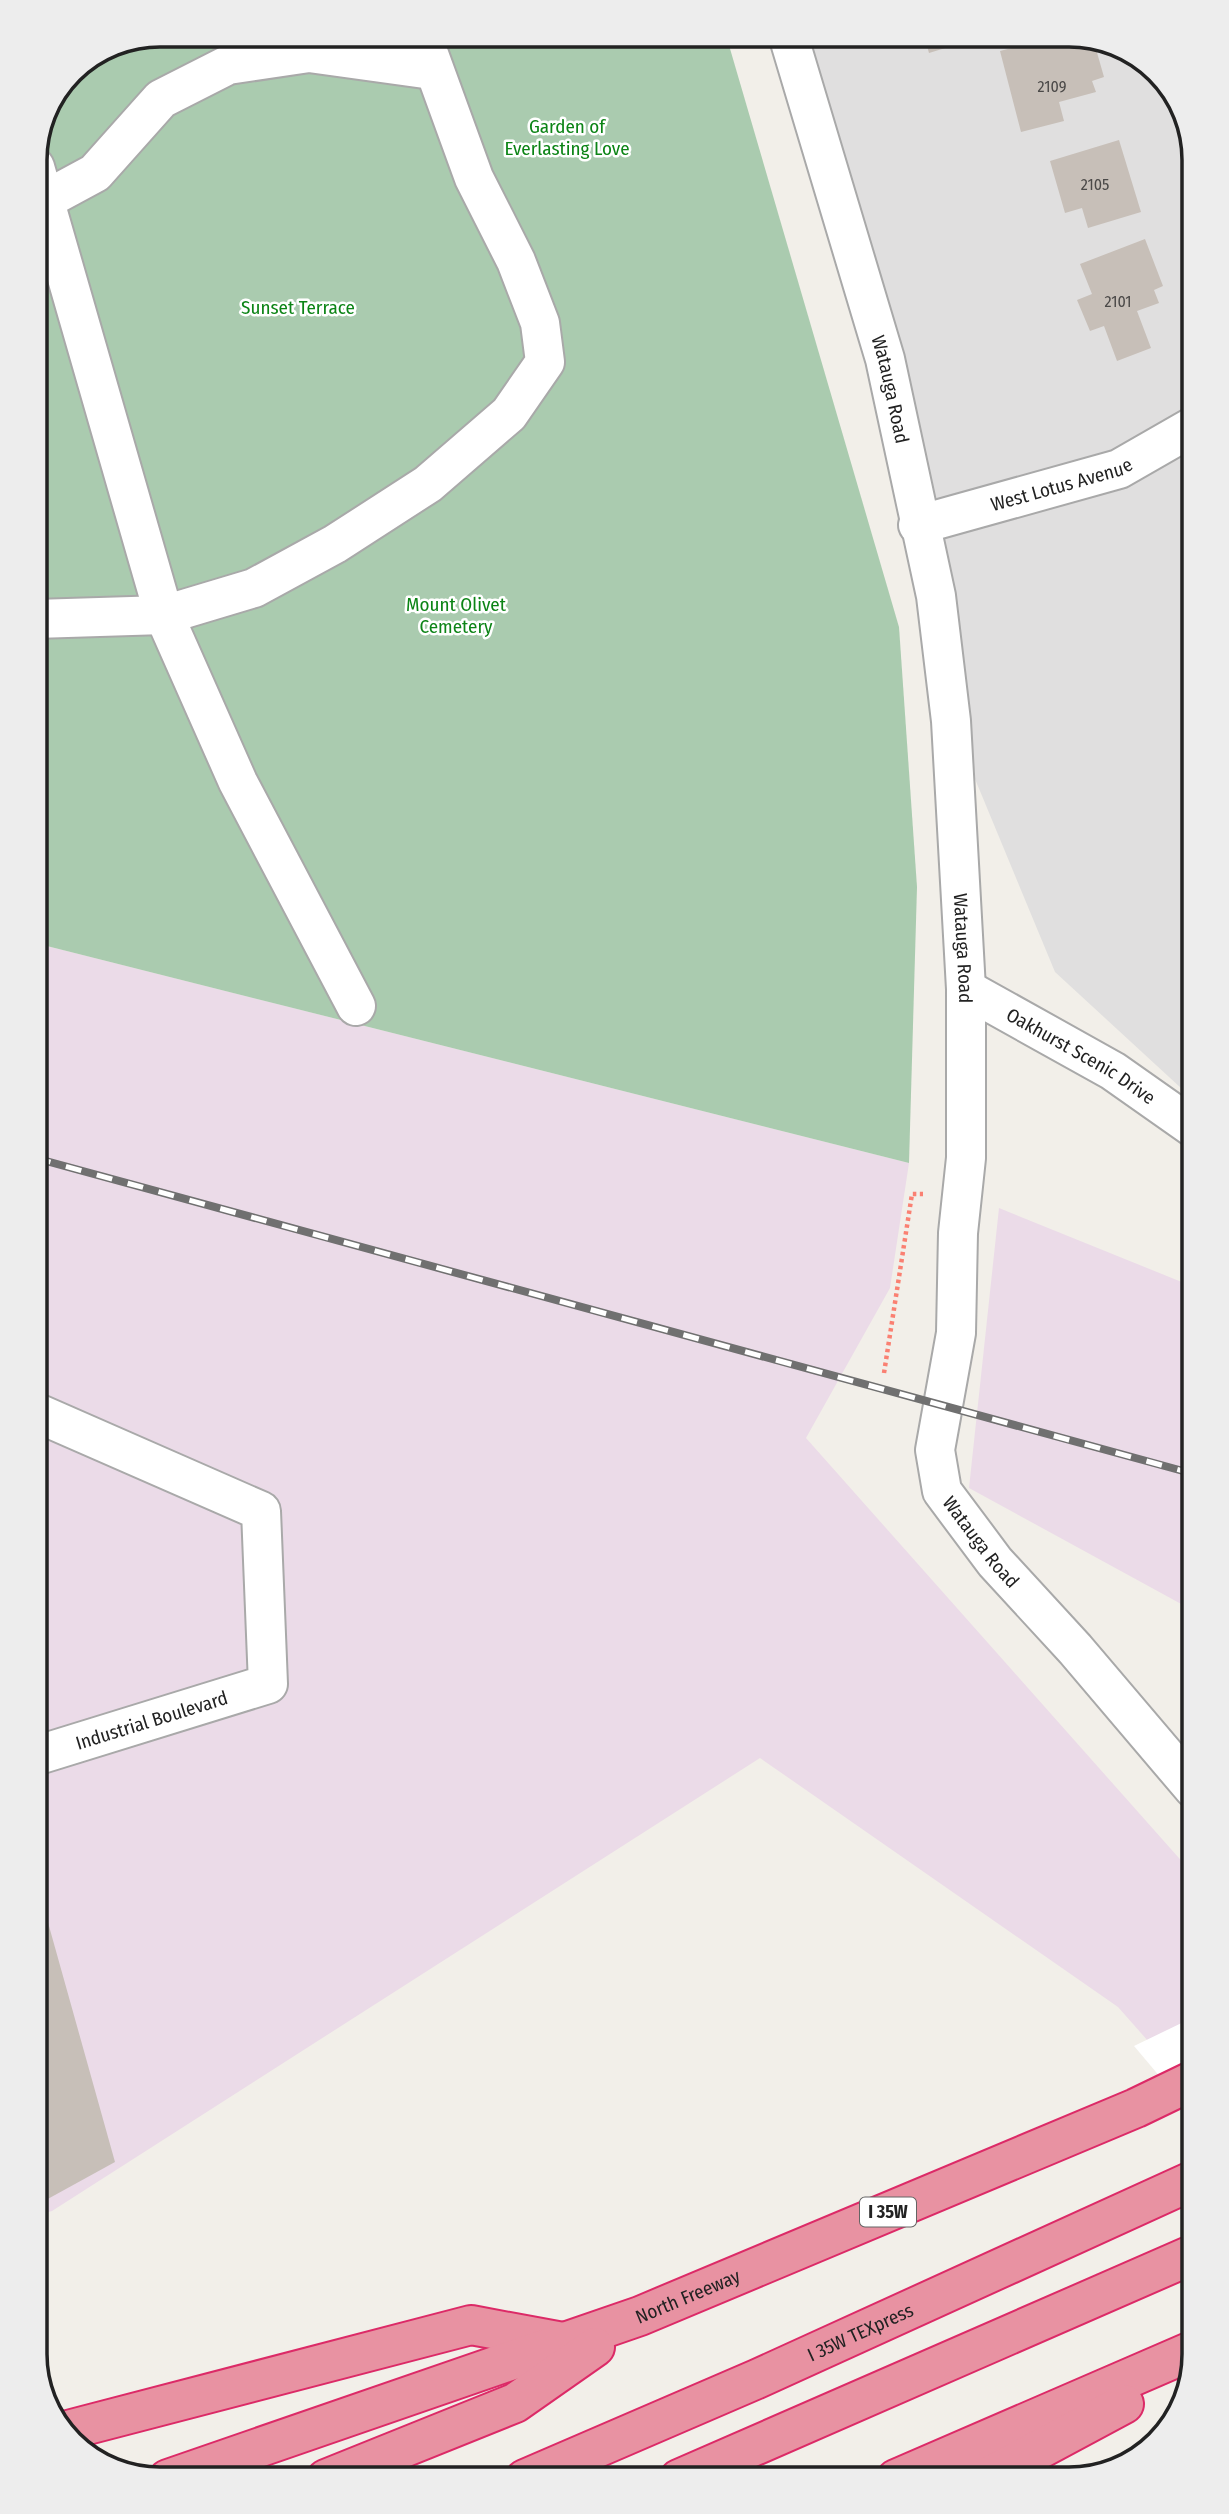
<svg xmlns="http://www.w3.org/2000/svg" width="1229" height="2514" font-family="'Fira Sans Condensed',sans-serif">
  <rect width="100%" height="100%" fill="#f2efe9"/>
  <path fill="#e0dfdf" d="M785,35H1077L1144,61L1185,113L1194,161V1100L1055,972L951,721L885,359Z"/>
  <path fill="#ebdbe8" d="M35,943L909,1163L890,1288L806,1438L1194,1875V2093L1118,2007L760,1758L52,2211L35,2216Z
    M999,1208L1194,1287V1611L969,1488Z"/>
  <path fill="#aacbaf" d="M161,35H726L899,627L917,887L909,1163L35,943V153L72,72L113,44Z"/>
  <path fill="#fff" d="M1194,2017V2117L1134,2046Z"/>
  <path fill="#c7bfb8" d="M924,35H977L978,38L929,53Z
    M1060,35H1077L1094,42L1104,77L1092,81L1096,92L1059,102L1064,121L1021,132L1000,51Z
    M1119,140L1141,212L1088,228L1082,208L1065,213L1050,161Z
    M1145,239L1163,286L1154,290L1159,303L1137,311L1151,348L1117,361L1104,326L1090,331L1077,300L1092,294L1080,264Z
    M35,1876L115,2162L35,2206Z"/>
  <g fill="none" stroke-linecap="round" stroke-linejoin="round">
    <g stroke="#a9a9a9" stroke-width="42">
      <g id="minor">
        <path id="s1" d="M788,35L885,359L936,596L951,721L966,989V1158L958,1233L956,1333L935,1450L942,1491L995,1562L1075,1649L1194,1789"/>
        <path d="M35,167L164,615L238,782L356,1006"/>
        <path d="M35,202L45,200L95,173L161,99L228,65L309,53L432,70"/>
        <path id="s2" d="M918,525L1119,469L1194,426"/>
        <path d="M35,619L164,615L254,588L335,544L428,484L509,414L545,362L540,323L516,261L474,178L422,35"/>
        <path id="s3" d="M966,989L1113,1071L1194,1128"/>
        <path id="s4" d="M35,1756L268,1684L261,1511L35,1412"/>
      </g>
    </g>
    <g stroke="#dc2a67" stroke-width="42">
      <g id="highway">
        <path d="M68,2430L471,2325L568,2343"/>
        <path id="s5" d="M168,2479L640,2316L1136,2108L1194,2080"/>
        <path d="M326,2479L515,2403L595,2347"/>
        <path id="s6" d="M525,2479L757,2379L1194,2180"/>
        <path d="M679,2479L1194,2254"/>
        <path d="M896,2479L1194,2350"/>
        <path d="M984,2479L1124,2404"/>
      </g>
    </g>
    <path stroke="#fa8072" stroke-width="4.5" stroke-dasharray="3.5 3.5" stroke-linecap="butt" d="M884,1373L912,1194H923"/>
    <use href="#minor" stroke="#fff" stroke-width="38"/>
    <use href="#highway" stroke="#e892a2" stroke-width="38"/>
    <g stroke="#707070" stroke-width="8">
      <path id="rail" d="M35,1158L1194,1474"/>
    </g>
    <use href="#rail" stroke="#fff" stroke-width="5" stroke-dasharray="16" stroke-linecap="butt"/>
  </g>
  <g text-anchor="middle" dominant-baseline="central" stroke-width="5" stroke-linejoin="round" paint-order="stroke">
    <g font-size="16" fill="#4b4948">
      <text x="1052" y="86">2109</text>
      <text x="1095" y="184">2105</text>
      <text x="1118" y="301">2101</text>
    </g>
    <rect fill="#fff" stroke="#646464" stroke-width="2" x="860" y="2197.5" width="56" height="29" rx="5"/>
    <g font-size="18" font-weight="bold" fill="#222">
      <text x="888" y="2212">I 35W</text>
    </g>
    <g font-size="19" fill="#0c8416" stroke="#fff">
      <text x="567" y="126">Garden of<tspan x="567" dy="22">Everlasting Love</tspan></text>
      <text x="298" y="307">Sunset Terrace</text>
      <text x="456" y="604">Mount Olivet<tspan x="456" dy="22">Cemetery</tspan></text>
    </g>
    <g font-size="19" fill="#222" stroke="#fff">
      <text stroke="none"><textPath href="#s1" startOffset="369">Watauga Road</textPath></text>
      <text stroke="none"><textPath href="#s2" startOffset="149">West Lotus Avenue</textPath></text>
      <text stroke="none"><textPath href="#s1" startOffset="934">Watauga Road</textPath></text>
      <text stroke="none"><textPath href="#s3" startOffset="133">Oakhurst Scenic Drive</textPath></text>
      <text stroke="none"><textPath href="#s1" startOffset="1544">Watauga Road</textPath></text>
      <text stroke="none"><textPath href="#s4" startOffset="122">Industrial Boulevard</textPath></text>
      <text stroke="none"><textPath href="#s5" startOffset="551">North Freeway</textPath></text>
      <text stroke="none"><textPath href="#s6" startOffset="366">I 35W TEXpress</textPath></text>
    </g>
  </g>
  <path d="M0 0H1229V2514H0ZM160 47H1069A113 113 0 0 1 1182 160V2354A113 113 0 0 1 1069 2467H160A113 113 0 0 1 47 2354V160A113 113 0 0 1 160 47Z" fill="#ededed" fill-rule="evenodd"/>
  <path fill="none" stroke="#222" stroke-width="3.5" d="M160 47H1069A113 113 0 0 1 1182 160V2354A113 113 0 0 1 1069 2467H160A113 113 0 0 1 47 2354V160A113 113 0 0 1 160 47Z"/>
</svg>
